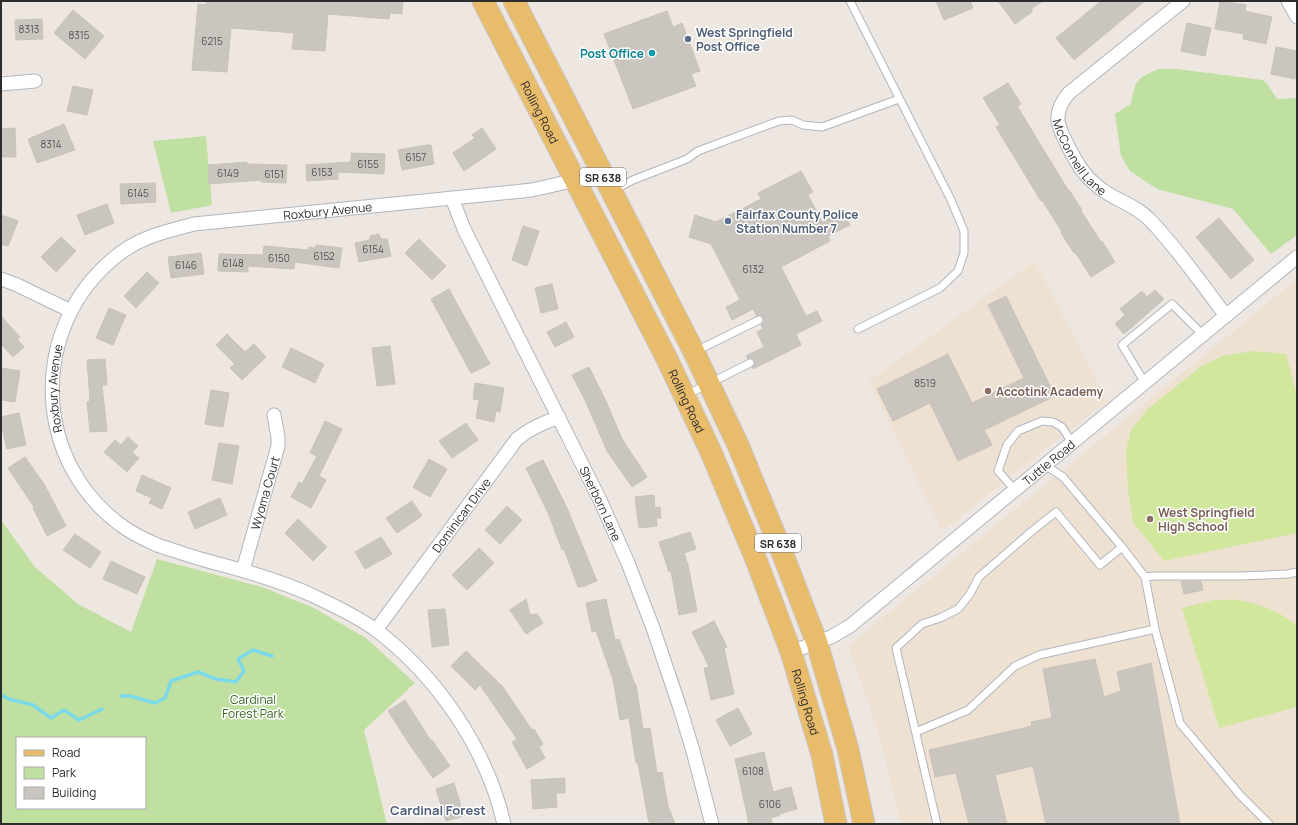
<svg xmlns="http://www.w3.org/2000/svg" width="1298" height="825" font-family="Manrope,sans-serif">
  <rect width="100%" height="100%" fill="#eee7e1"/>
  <path fill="#eee1d2" d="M1035,261L1107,401L942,531L869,381Z
    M1297,279V824H900L894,795L880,739L868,702L848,646Z"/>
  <path fill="#bfe0a1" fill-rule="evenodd" d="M1159,69H1177L1263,80L1268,85L1277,99L1297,98V235L1271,254L1233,209L1157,189L1130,171L1121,156L1115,114L1131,104C1136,79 1135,79 1159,69Z
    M206,136L212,205L171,213L153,141Z
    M1,520L35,567L78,604L131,632L157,559L262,587L314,608L366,638L415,683L364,730L387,824H1ZM17,738H145V808H17Z"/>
  <path fill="#d1e79e" d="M1253,351L1286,354L1297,396V533L1164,561L1133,522L1128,490L1126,451L1131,430L1148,409L1200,367L1222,356Z
    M1214,600C1222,600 1231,599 1239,600C1261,604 1280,612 1297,625V707L1219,728L1182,608Z"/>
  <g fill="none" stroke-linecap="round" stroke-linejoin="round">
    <path stroke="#7bd9e8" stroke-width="3.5" d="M1,695L9,699L33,705L51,718L64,710L79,720L102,709
      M121,696H130L155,703L165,698L171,681L198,672L216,679L236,682L244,671L238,659L253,650L272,656"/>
  </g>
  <path fill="#cac5bf" stroke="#c9c2ba" d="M206,1H403L402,14L390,13L389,19L328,14L325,51L292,49L294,33L231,28L227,72L192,70L198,4L206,5Z
    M936,1H970L973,8L944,20Z
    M998,1H1043L1031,9L1033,11L1015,24Z
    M1101,1H1145L1074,60L1056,38Z
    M1220,1L1246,5L1245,11L1272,17L1266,44L1243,39L1244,34L1215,29Z
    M73,10L104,36L85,59L54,33Z
    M667,11L673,27L682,23L700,71L691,74L696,86L633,109L604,34Z
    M42,19L43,39L16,40L15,20Z
    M1187,23L1211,28L1205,56L1181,51Z
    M1276,47L1297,51V67L1295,79L1271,74Z
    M1008,83L1021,104L1017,106L1068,190H1069L1082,210L1081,211L1101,242L1102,241L1115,262L1091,277L1075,252L1074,253L1061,233L1062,232L1042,200L1041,201L996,127L1000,125L983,98Z
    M73,86L93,90L87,115L67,111Z
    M64,124L75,150L37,163L28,139Z
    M15,128L16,157H1V129Z
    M482,128L496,149L464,171L453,153L475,138L472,135Z
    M427,145H431L434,164L402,170L398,150Z
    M351,153L385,154L384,174L338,172V179L307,181L306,165L351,162Z
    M247,162V164L287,165L286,183L261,182V180L209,184L208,165Z
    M801,171L813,192L808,195L822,222L843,211L850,225L828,236L830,241L781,267L806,316L817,311L822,321L796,334L801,345L753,369L752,367L755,364L754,360L751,358L748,359L746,356L764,347L757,332L763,329L761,325L763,322L764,318L761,316H757L753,309L732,320L726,307L740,300L711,244L689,237L695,215L716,222L761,199L758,193Z
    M155,183L156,202L121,204L120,184Z
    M107,204L114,223L85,235L77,215Z
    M1,215L18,221L8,246L1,244Z
    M1219,218L1254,260L1231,279L1196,237Z
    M523,226L539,231L527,266L512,260Z
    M379,234L381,239H387L391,256L359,262L355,243L370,240V236Z
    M61,237L76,251L56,272L41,257Z
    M419,239L446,266L432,280L405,253Z
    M316,245L342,248L339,268L295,262L294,269L248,266V272L218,271L219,254L263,255L264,246L309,250V247L315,248Z
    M201,253L204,274L171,278L168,257Z
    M147,272L159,283L136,308L124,296Z
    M552,284L558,309L541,313L535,288Z
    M449,289L490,364L471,373L431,299Z
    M1155,290L1164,299L1124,334L1115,324L1125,315L1120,309L1142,291L1147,297Z
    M1006,296L1055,396L984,430L992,445L958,461L930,403L893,421L877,389L948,354L972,403L1024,378L988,305Z
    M109,308L126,315L113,345L96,338Z
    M1,316L20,337L17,339L24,347L13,357L1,344Z
    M566,322L574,337L555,347L547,332Z
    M227,334L245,352L254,344L266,357L242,380L230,368L235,364L216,345Z
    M390,346L395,384L377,386L372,348Z
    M291,348L324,364L315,383L282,367Z
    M105,359L107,385H102L107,431L90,432L87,402L90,401L87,360Z
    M589,367L605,399L622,439L647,477L632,487L607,451L586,402L572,375Z
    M1,368L20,371L15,402L1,400Z
    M475,383L504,388L500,412L496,411L494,422L476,418L479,400L473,399Z
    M211,390L229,393L223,427L205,424Z
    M19,413L26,445L7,449L1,423V417Z
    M325,421L342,429L319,476L326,480L311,508L291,497L299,482L302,484L317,456L310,453Z
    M466,423L478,440L452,458L439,441Z
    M128,437L138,446L132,452L139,458L127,472L104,452L115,440L121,445Z
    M219,443L239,446L232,484L212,480Z
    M25,457L44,484L66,526L47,536L33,508L34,507L8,468Z
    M429,459L447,469L430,497L413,487Z
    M543,460L567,508L597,581L582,587H578L564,549L562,550L549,515L526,468Z
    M142,475L171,488L162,509L149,503L152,498L136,491Z
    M654,495L655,508L660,507L661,518H656L657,526L639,528L635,497Z
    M220,498L227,515L195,529L188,512Z
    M412,501L422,516L397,533L386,518Z
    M507,506L522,520L500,544L485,530Z
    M298,519L327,547L313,561L285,533Z
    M690,532L696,549L684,553L688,565L697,611L679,615L671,571L669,572L659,542Z
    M75,534L101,552L90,568L63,550Z
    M381,537L392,554L365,569L355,552Z
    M479,548L494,563L467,590L452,575Z
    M111,561L145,577L137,594L103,579Z
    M1181,581H1201L1203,590L1184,594Z
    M526,599L530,615L537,614L543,623L526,634L510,610Z
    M606,599L615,640L619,639L635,685H636L643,729L650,728L657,773L662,772L668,806L675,824H650L648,818L638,763H636L629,718L620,720L613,679L596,631L592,632L586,603Z
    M445,609L449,645L432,647L428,610Z
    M714,621L727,647L724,648L734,694L711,700L704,668L709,667L692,632Z
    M466,651L503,687L532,730L534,729L543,744L539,747L545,758L527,769L512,742L517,739L480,685L475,690L451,666Z
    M1095,659L1104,697L1121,691L1117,672L1151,663L1180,824H1046L1033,766L995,775L1007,824H969L956,773L935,777L929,750L1032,726L1031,722L1052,718L1043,669Z
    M405,700L431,741L432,740L450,766L433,778L410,745L388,711Z
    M738,708L752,734L730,746L716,720Z
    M764,752L773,792L791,787L797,809L779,814L780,815L771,818L772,824H749L735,759Z
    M565,778V793H556L557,807L533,809L531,780Z
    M454,783L464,816L446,821L436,789Z"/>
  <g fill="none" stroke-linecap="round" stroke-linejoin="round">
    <g stroke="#b1b5bd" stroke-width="9">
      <path id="service" d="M850,1L951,200L964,231V253L958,271L940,288L858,329
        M614,190L633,180L687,159L698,151L779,121L792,120L803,125L822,127L899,99
        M696,351L759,320
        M1145,383L1122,345L1172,304L1203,335
        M686,395L750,363
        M1045,465L1063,477L1122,547L1145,577L1155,629L1180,723L1240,795L1269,824
        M1015,490L998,471L1007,445L1018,431L1042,421L1053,422L1062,427L1072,443
        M1145,577L1155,576H1240L1288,574L1297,572
        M916,732L968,710L1015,666L1039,655L1155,629
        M937,824L896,648L922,624L940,618L958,609L970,594L979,577L1032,531L1056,512L1100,565L1122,547"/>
    </g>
    <g stroke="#b1b5bd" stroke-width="15">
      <g id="minor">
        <path id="s1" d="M1183,1L1069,93C1062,101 1057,110 1058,121C1060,133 1077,165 1086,175C1090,180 1096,185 1101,189C1117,201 1136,205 1150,220C1178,249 1201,283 1226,316"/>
        <path d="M1288,1L1297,17"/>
        <path d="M1,84L35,81"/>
        <path id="s2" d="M452,198L464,229L601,502L628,563L653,628L680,708L693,751L712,824"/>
        <path d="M1,279L15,284L71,311"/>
        <path id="s3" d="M243,570L278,446V437L274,415"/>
        <path id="s4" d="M376,630L517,439C530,428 544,423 559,417"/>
        <path id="s5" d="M791,652L831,637L850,626L1297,257"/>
        <path id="s6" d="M504,824C487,749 437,676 376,630C359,618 337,607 318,598C285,582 250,572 215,563C196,558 176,551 157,545C146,540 135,535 125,528C32,464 28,329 114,258C139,237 164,232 194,224L532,190L602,174"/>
      </g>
    </g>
    <g stroke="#c8c8c8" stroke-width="23">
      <g id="primary">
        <path id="s7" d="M483,1L667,359L711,452L755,557L791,652L822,755L836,824"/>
        <path d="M514,1L694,352L738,445L780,547L817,643L848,749L864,824"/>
      </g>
    </g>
    <use href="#service" stroke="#fff" stroke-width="7"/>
    <use href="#minor" stroke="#fff" stroke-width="13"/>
    <use href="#primary" stroke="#e9bc6b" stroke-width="21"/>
  </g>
  <g fill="#5c6f8a" stroke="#fff" stroke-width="1.5">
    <circle cx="688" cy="39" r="4"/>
    <circle cx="728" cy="221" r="4"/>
  </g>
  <circle fill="#0f9aa8" stroke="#fff" stroke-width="1.5" cx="652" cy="53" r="4"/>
  <g fill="#8d6e63" stroke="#fff" stroke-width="1.5">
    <circle cx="988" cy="391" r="4"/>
    <circle cx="1150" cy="519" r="4"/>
  </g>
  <g text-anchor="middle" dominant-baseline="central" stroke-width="3" stroke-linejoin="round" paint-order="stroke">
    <g font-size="10" fill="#545352">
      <text x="29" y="29">8313</text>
      <text x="79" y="35">8315</text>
      <text x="212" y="41">6215</text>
      <text x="51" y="144">8314</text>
      <text x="416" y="157">6157</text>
      <text x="368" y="164">6155</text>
      <text x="322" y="172">6153</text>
      <text x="228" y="173">6149</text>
      <text x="274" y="174">6151</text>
      <text x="138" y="193">6145</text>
      <text x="373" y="249">6154</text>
      <text x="324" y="256">6152</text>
      <text x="279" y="258">6150</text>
      <text x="233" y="263">6148</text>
      <text x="186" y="265">6146</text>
      <text x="753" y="269">6132</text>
      <text x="925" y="383">8519</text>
      <text x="753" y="771">6108</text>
      <text x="770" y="804">6106</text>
    </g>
    <g fill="#fff" stroke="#6c6c6c" stroke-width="1">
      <rect x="580" y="168" width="46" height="18" rx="3"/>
      <rect x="755" y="534" width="46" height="18" rx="3"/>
    </g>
    <g font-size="11" font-weight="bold" fill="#2d2d2d">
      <text x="603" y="177">SR 638</text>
      <text x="778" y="543">SR 638</text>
    </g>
    <g font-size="12" font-weight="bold" fill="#4e5e75" stroke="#fff" text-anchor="start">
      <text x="696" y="32">West Springfield<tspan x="696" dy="14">Post Office</tspan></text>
      <text x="736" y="214">Fairfax County Police<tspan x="736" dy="14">Station Number 7</tspan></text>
    </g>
    <g font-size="12" font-weight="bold" fill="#0d838f" stroke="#fff" text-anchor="end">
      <text x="644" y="53">Post Office</text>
    </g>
    <g font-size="12" fill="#2d2d2d" stroke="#fff">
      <text stroke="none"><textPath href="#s7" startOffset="125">Rolling Road</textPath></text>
      <text stroke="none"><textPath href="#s1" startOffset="220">McConnell Lane</textPath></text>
      <text stroke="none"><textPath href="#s6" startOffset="1044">Roxbury Avenue</textPath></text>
      <text stroke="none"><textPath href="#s6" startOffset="673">Roxbury Avenue</textPath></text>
      <text stroke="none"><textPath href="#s7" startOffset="449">Rolling Road</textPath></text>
      <text stroke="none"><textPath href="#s5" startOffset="322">Tuttle Road</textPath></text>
      <text stroke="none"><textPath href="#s3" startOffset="80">Wyoma Court</textPath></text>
      <text stroke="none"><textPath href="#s2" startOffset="340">Sherborn Lane</textPath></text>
      <text stroke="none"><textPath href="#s4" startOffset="143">Dominican Drive</textPath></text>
      <text stroke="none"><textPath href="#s7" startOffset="773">Rolling Road</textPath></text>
    </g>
    <g font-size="12" font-weight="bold" fill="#785e54" stroke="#fff" text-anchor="start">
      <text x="996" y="391">Accotink Academy</text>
      <text x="1158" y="512">West Springfield<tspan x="1158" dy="14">High School</tspan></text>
    </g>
    <g font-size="12" fill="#386820" stroke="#fff">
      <text x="253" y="699">Cardinal<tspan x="253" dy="14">Forest Park</tspan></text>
    </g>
    <g font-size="13" font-weight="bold" fill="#505d7c" stroke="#fff">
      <text x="438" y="810">Cardinal Forest</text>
    </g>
  </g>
  <rect width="1298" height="825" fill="none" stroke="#2d2d2d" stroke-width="4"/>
  <rect x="16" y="737" width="130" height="72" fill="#ffffff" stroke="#ababab"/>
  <rect x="24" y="750" width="20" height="6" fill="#e9bc6b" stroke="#ababab"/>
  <text x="52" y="757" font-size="12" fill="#2d2d2d">Road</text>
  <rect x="24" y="767" width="20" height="12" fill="#bfe0a1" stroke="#ababab"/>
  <text x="52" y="777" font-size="12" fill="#2d2d2d">Park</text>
  <rect x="24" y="787" width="20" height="12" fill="#cac5bf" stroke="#ababab"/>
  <text x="52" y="797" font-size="12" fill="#2d2d2d">Building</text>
</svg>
